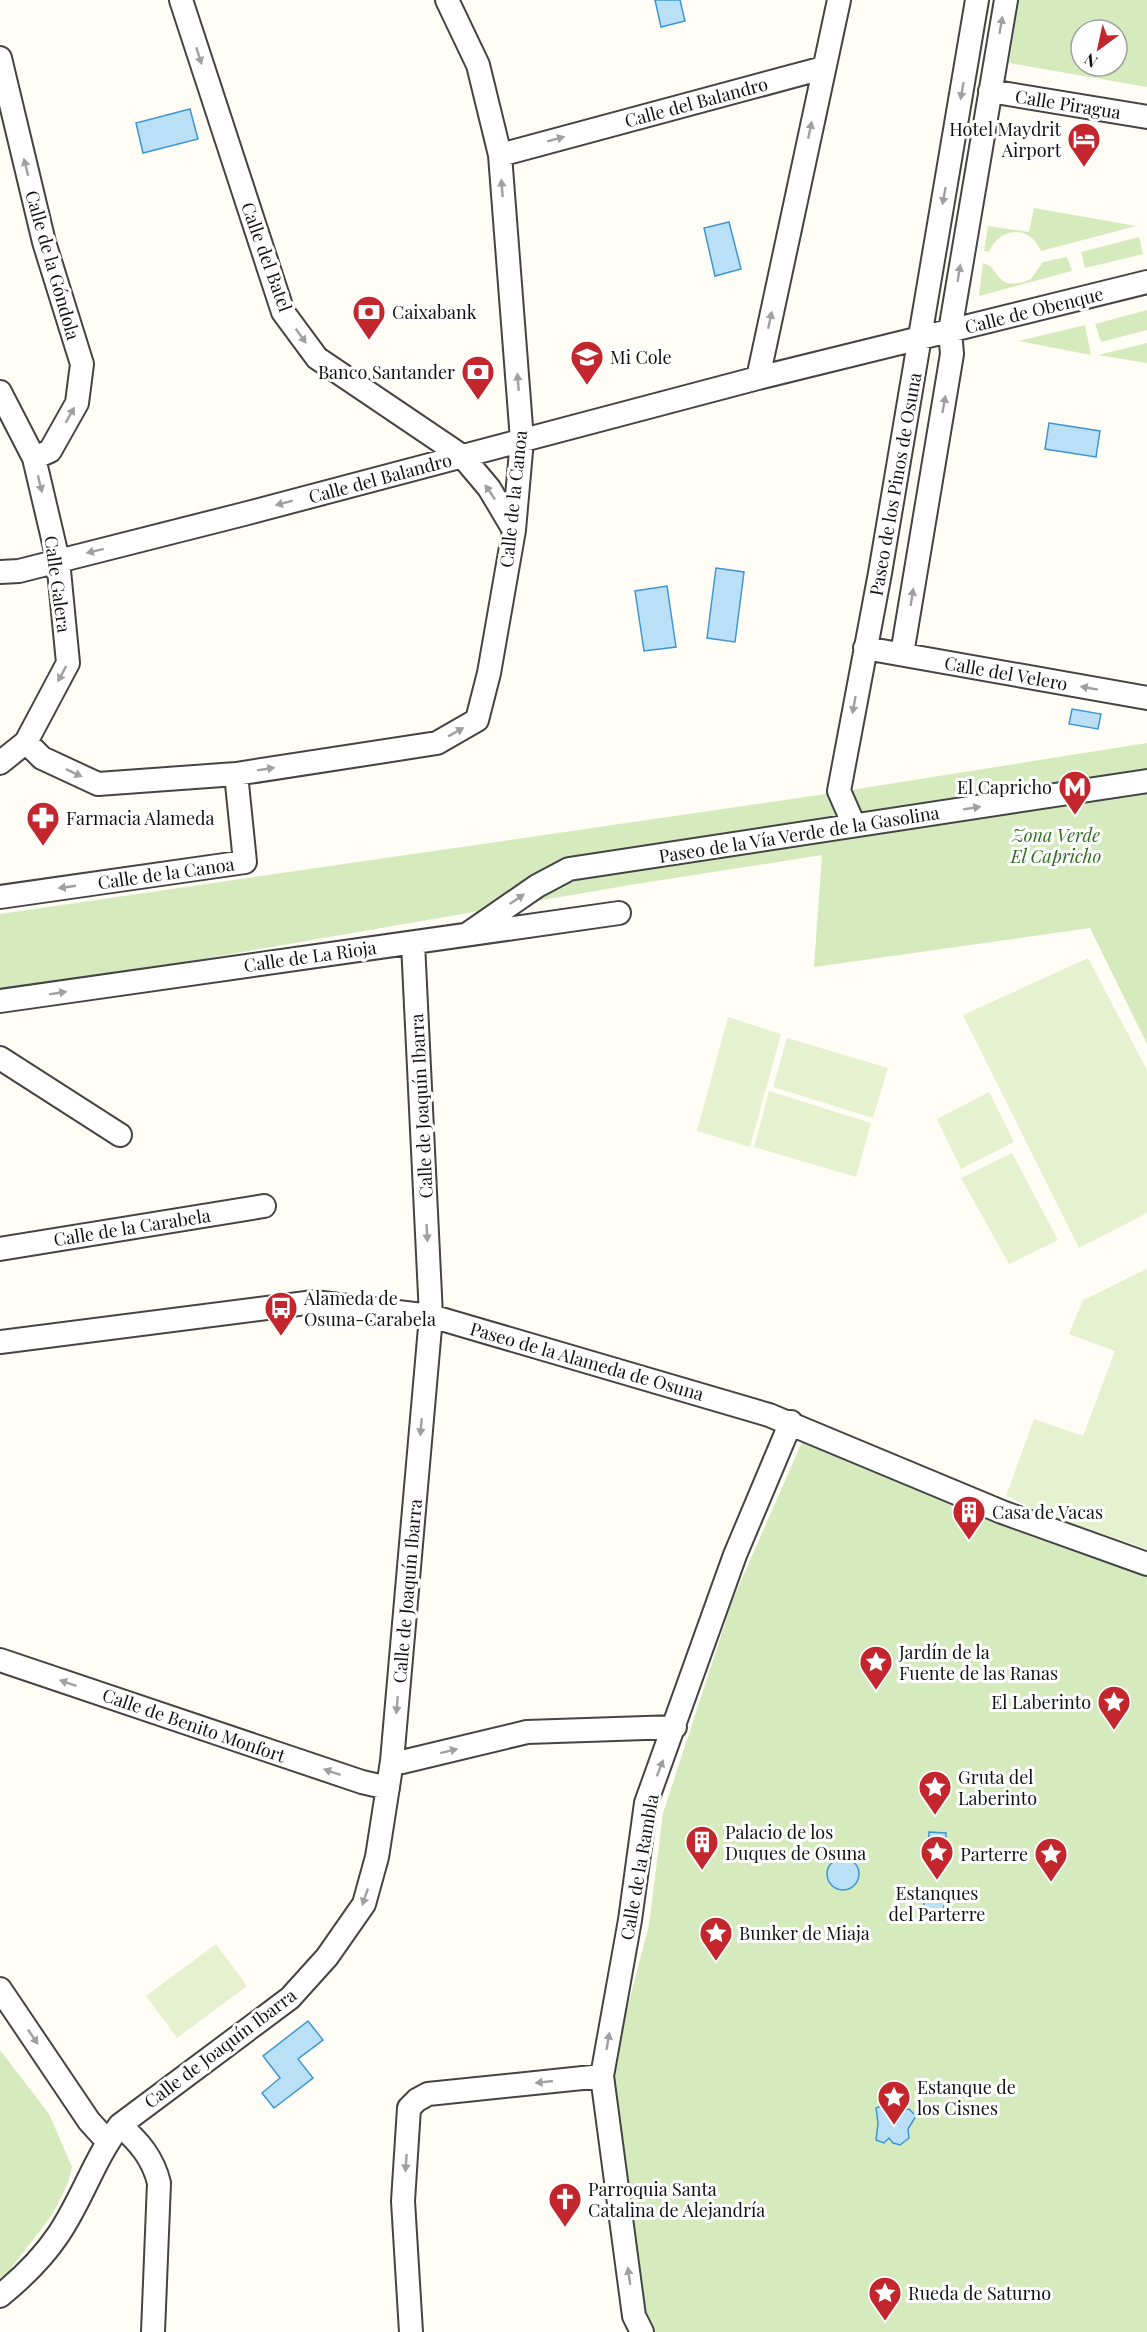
<svg xmlns="http://www.w3.org/2000/svg" width="1147" height="2332" font-family="'Playfair Display',serif">
  <rect width="100%" height="100%" fill="#fffdf5"/>
  <path fill="#d5ebbd" fill-rule="evenodd" d="M1019,0H1147V87L1009,63ZM1081,30H1117V66H1081Z
    M1034,208L1136,226L1041,251C1030,225 1000,226 989,252L984,251L988,226L1029,232Z
    M1139,237L1143,254L1085,268L1081,252Z
    M1067,257L1072,271L979,296L983,263C1002,268 994,294 1031,279L1043,262Z
    M1147,310V330L1101,342L1095,324Z
    M1085,325L1091,355L1019,341Z
    M1147,343V363L1098,355Z
    M1147,743V1044L1090,928L814,967L822,855L630,885L0,994V914L826,794Z
    M802,1442L964,1510L1147,1576V2332H655L638,2299L608,2082L649,1925L663,1813L733,1599Z
    M0,2050L49,2114L72,2167L68,2183L52,2215L8,2272L0,2278Z"/>
  <path fill="#e6f2cf" d="M1088,958L1147,1070V1213L1079,1248L963,1015Z
    M728,1017L781,1034L750,1147L697,1131Z
    M787,1038L888,1068L873,1118L773,1087Z
    M769,1091L871,1123L856,1177L754,1147Z
    M989,1092L1014,1142L961,1169L937,1119Z
    M1012,1153L1058,1240L1009,1264L961,1178Z
    M1147,1269V1549L1049,1516L1006,1496L1034,1419L1083,1436L1115,1351L1069,1334L1083,1300Z
    M216,1944L247,1986L177,2038L146,1996Z"/>
  <path fill="#b9e0f7" stroke="#3f96cf" stroke-width="1.5" d="M655,0H680L685,21L661,27Z
    M190,109L198,139L143,153L136,123Z
    M729,222L741,269L715,276L704,228Z
    M1049,423L1100,431L1096,457L1045,449Z
    M716,568L744,572L735,642L707,638Z
    M667,586L676,647L644,651L635,591Z
    M1072,709L1101,714L1098,729L1069,724Z
    M929,1832L946,1833L945,1856L928,1855Z
    M827 1874a16 16 0 1 1 32 0a16 16 0 1 1-32 0Z
    M924,1892H944V1920H924Z
    M308,2021L323,2040L298,2059L313,2078L274,2108L262,2093L280,2078L263,2056Z
    M889,2103L899,2111L909,2109L916,2116L908,2129L909,2138L900,2145L893,2143L889,2138L884,2143L876,2140L878,2123L876,2108Z"/>
  <g fill="none" stroke-linecap="round" stroke-linejoin="round">
    <g stroke="#444" stroke-width="26">
      <path id="street" d="M181,0L283,312L317,358L462,456L489,488L514,530
        M0,58L44,242L82,364L77,403L50,451L34,458
        M990,91L1147,117
        M500,155L823,68
        M758,378L839,0
        M0,392L34,458L58,560L68,663L26,742L0,763
        M0,572L19,571L244,514L758,378L1147,282
        M865,648L1147,698
        M902,654L952,354L950,331L1006,0
        M26,742L42,758L98,784L236,774L437,743L477,720L489,673L514,530L522,440L500,155L478,65L447,0
        M854,825L839,791L880,573L977,0
        M0,897L245,862L236,774
        M469,933L537,886L569,869L1147,781
        M0,1001L619,913
        M0,1058L120,1135
        M0,1249L264,1206
        M0,1342L314,1302L431,1316L769,1415L1002,1512L1147,1564
        M0,1660L362,1782L388,1788
        M392,1761L402,1762L527,1732L675,1727
        M0,1989L89,2121L108,2142
        M120,2125C139,2142 153,2158 159,2183L153,2332
        M0,2296C22,2278 42,2259 58,2235C82,2200 94,2159 120,2125L290,1998L327,1957L364,1904L377,1857L392,1761L431,1316L413,943
        M411,2332L403,2201L409,2108L417,2100L428,2094L602,2076
        M642,2332L634,2316L602,2076L630,1920L646,1803L735,1555L791,1422"/>
    </g>
    <use href="#street" stroke="#fff" stroke-width="22"/>
  </g>
  <defs><path id="oneway-solid" d="M-6-.8H1V-3.2L6.5 0L1 3.2V.8H-6Z" transform="scale(1.5)"/></defs>
  <g fill="#a0a0a0">
    <use href="#oneway-solid" transform="translate(1001 25) rotate(-80)"/>
    <use href="#oneway-solid" transform="translate(199 56) rotate(72)"/>
    <use href="#oneway-solid" transform="translate(962 91) rotate(100)"/>
    <use href="#oneway-solid" transform="translate(810 130) rotate(-78)"/>
    <use href="#oneway-solid" transform="translate(556 139) rotate(-15)"/>
    <use href="#oneway-solid" transform="translate(26 167) rotate(-104)"/>
    <use href="#oneway-solid" transform="translate(502 188) rotate(-94)"/>
    <use href="#oneway-solid" transform="translate(944 196) rotate(100)"/>
    <use href="#oneway-solid" transform="translate(959 273) rotate(-81)"/>
    <use href="#oneway-solid" transform="translate(770 320) rotate(-78)"/>
    <use href="#oneway-solid" transform="translate(301 336) rotate(54)"/>
    <use href="#oneway-solid" transform="translate(518 382) rotate(-95)"/>
    <use href="#oneway-solid" transform="translate(944 404) rotate(-80)"/>
    <use href="#oneway-solid" transform="translate(70 415) rotate(-61)"/>
    <use href="#oneway-solid" transform="translate(40 484) rotate(76)"/>
    <use href="#oneway-solid" transform="translate(490 492) rotate(-124)"/>
    <use href="#oneway-solid" transform="translate(284 503) rotate(165)"/>
    <use href="#oneway-solid" transform="translate(95 551) rotate(166)"/>
    <use href="#oneway-solid" transform="translate(912 597) rotate(-81)"/>
    <use href="#oneway-solid" transform="translate(62 674) rotate(118)"/>
    <use href="#oneway-solid" transform="translate(1089 688) rotate(-170)"/>
    <use href="#oneway-solid" transform="translate(854 705) rotate(100)"/>
    <use href="#oneway-solid" transform="translate(456 732) rotate(-29)"/>
    <use href="#oneway-solid" transform="translate(266 769) rotate(-9)"/>
    <use href="#oneway-solid" transform="translate(74 773) rotate(25)"/>
    <use href="#oneway-solid" transform="translate(972 808) rotate(-9)"/>
    <use href="#oneway-solid" transform="translate(67 887) rotate(172)"/>
    <use href="#oneway-solid" transform="translate(517 899) rotate(-34)"/>
    <use href="#oneway-solid" transform="translate(58 993) rotate(-9)"/>
    <use href="#oneway-solid" transform="translate(427 1233) rotate(87)"/>
    <use href="#oneway-solid" transform="translate(421 1427) rotate(95)"/>
    <use href="#oneway-solid" transform="translate(68 1683) rotate(-161)"/>
    <use href="#oneway-solid" transform="translate(397 1705) rotate(95)"/>
    <use href="#oneway-solid" transform="translate(449 1751) rotate(-14)"/>
    <use href="#oneway-solid" transform="translate(660 1768) rotate(-69)"/>
    <use href="#oneway-solid" transform="translate(332 1772) rotate(-161)"/>
    <use href="#oneway-solid" transform="translate(365 1897) rotate(109)"/>
    <use href="#oneway-solid" transform="translate(33 2037) rotate(56)"/>
    <use href="#oneway-solid" transform="translate(608 2041) rotate(-80)"/>
    <use href="#oneway-solid" transform="translate(544 2082) rotate(174)"/>
    <use href="#oneway-solid" transform="translate(406 2163) rotate(94)"/>
    <use href="#oneway-solid" transform="translate(629 2276) rotate(-98)"/>
  </g>
  <defs>
    <g id="hotel-pin" transform="scale(1.725)"><path d="M0 17L-7.5 6A9.5 9.5 0 1 1 7.5 6Z" fill="#c4262e" stroke="#fff"/><path d="M-6-4.5h1.5V1H6V5H4.5V3h-9V5H-6ZM-4 0a1.8 1.8 0 1 1 3.6 0ZM.5 0V-2.5h3Q6-2.5 6 0Z" fill="#fff"/></g>
    <g id="bank-pin" transform="scale(1.725)"><path d="M0 17L-7.5 6A9.5 9.5 0 1 1 7.5 6Z" fill="#c4262e" stroke="#fff"/><path d="M-6-4H6V4H-6ZM0-2.3a2.3 2.3 0 1 0 0 4.6a2.3 2.3 0 1 0 0-4.6Z" fill="#fff"/></g>
    <g id="school-pin" transform="scale(1.725)"><path d="M0 17L-7.5 6A9.5 9.5 0 1 1 7.5 6Z" fill="#c4262e" stroke="#fff"/><path d="M0-5L7-2L0 1L-7-2ZM-4 1L0 2.5L4 1V4Q0 6-4 4Z" fill="#fff"/></g>
    <g id="metro-pin" transform="scale(1.725)"><path d="M0 17L-7.5 6A9.5 9.5 0 1 1 7.5 6Z" fill="#c4262e" stroke="#fff"/><path d="M-5.5 5V-5H-3L0 0L3-5H5.5V5H3V-.5L0 4L-3-.5V5Z" fill="#fff"/></g>
    <g id="pharmacy-pin" transform="scale(1.725)"><path d="M0 17L-7.5 6A9.5 9.5 0 1 1 7.5 6Z" fill="#c4262e" stroke="#fff"/><path d="M-2-6h4v4h4v4h-4v4h-4v-4h-4v-4h4Z" fill="#fff"/></g>
    <g id="bus-pin" transform="scale(1.725)"><path d="M0 17L-7.5 6A9.5 9.5 0 1 1 7.5 6Z" fill="#c4262e" stroke="#fff"/><path d="M-5-6H5V4H4V6H2V4H-2V6H-4V4H-5ZM-3.5-4V0h7V-4ZM-3.5 1.2v1.5H-2V1.2ZM2 1.2v1.5H3.5V1.2Z" fill="#fff"/></g>
    <g id="building-pin" transform="scale(1.725)"><path d="M0 17L-7.5 6A9.5 9.5 0 1 1 7.5 6Z" fill="#c4262e" stroke="#fff"/><path d="M-4-6H4V6H1V3H-1V6H-4ZM-2.5-4.3h1.7v1.8h-1.7ZM.8-4.3h1.7v1.8H.8ZM-2.5-1h1.7V.8h-1.7ZM.8-1h1.7V.8H.8Z" fill="#fff"/></g>
    <g id="sight-pin" transform="scale(1.725)"><path d="M0 17L-7.5 6A9.5 9.5 0 1 1 7.5 6Z" fill="#c4262e" stroke="#fff"/><path d="M0-6L1.8-2.2L6-1.7L2.9 1.2L3.7 5.4L0 3.3L-3.7 5.4L-2.9 1.2L-6-1.7L-1.8-2.2Z" fill="#fff"/></g>
    <g id="church-pin" transform="scale(1.725)"><path d="M0 17L-7.5 6A9.5 9.5 0 1 1 7.5 6Z" fill="#c4262e" stroke="#fff"/><path d="M-1.2-6h2.4v3.5h3.3v2.4h-3.3V6h-2.4V-.1h-3.3v-2.4h3.3Z" fill="#fff"/></g>
  </defs>
  <g fill-rule="evenodd">
    <use href="#hotel-pin" x="1084" y="139"/>
    <use href="#bank-pin" x="369" y="312"/>
    <use href="#school-pin" x="587" y="357"/>
    <use href="#bank-pin" x="478" y="372"/>
    <use href="#metro-pin" x="1075" y="787"/>
    <use href="#pharmacy-pin" x="43" y="818"/>
    <use href="#bus-pin" x="281" y="1308"/>
    <use href="#building-pin" x="969" y="1512"/>
    <use href="#sight-pin" x="876" y="1662"/>
    <use href="#sight-pin" x="1114" y="1702"/>
    <use href="#sight-pin" x="935" y="1787"/>
    <use href="#building-pin" x="702" y="1842"/>
    <use href="#sight-pin" x="937" y="1852"/>
    <use href="#sight-pin" x="1051" y="1854"/>
    <use href="#sight-pin" x="716" y="1933"/>
    <use href="#sight-pin" x="894" y="2097"/>
    <use href="#church-pin" x="565" y="2199"/>
    <use href="#sight-pin" x="885" y="2293"/>
  </g>
  <g text-anchor="middle" dominant-baseline="central" stroke-width="6" stroke-linejoin="round" paint-order="stroke">
    <g font-size="18" fill="#111" stroke="#fff">
      <text transform="translate(696 102) rotate(-15)">Calle del Balandro</text>
      <text transform="translate(1068 104) rotate(9)">Calle Piragua</text>
      <text transform="translate(267 257) rotate(70)">Calle del Batel</text>
      <text transform="translate(53 265) rotate(74)">Calle de la Góndola</text>
      <text transform="translate(1034 310) rotate(-14)">Calle de Obenque</text>
      <text transform="translate(380 478) rotate(-15)">Calle del Balandro</text>
      <text transform="translate(895 484) rotate(-80)">Paseo de los Pinos de Osuna</text>
      <text transform="translate(513 499) rotate(-84)">Calle de la Canoa</text>
      <text transform="translate(58 584) rotate(82)">Calle Galera</text>
      <text transform="translate(1006 673) rotate(10)">Calle del Velero</text>
      <text transform="translate(799 834) rotate(-9)">Paseo de la Vía Verde de la Gasolina</text>
      <text transform="translate(166 873) rotate(-8)">Calle de la Canoa</text>
      <text transform="translate(310 956) rotate(-8)">Calle de La Rioja</text>
      <text transform="translate(421 1106) rotate(-93)">Calle de Joaquín Ibarra</text>
      <text transform="translate(132 1227) rotate(-9)">Calle de la Carabela</text>
      <text transform="translate(587 1361) rotate(16)">Paseo de la Alameda de Osuna</text>
      <text transform="translate(407 1591) rotate(-85)">Calle de Joaquín Ibarra</text>
      <text transform="translate(194 1725) rotate(19)">Calle de Benito Monfort</text>
      <text transform="translate(639 1867) rotate(-80)">Calle de la Rambla</text>
      <text transform="translate(220 2048) rotate(-37)">Calle de Joaquín Ibarra</text>
    </g>
    <g font-size="18" fill="#111" stroke="#fff" text-anchor="start">
      <text x="1061" y="129" text-anchor="end">Hotel Maydrit<tspan x="1061" dy="21">Airport</tspan></text>
      <text x="392" y="312">Caixabank</text>
      <text x="610" y="357">Mi Cole</text>
      <text x="455" y="372" text-anchor="end">Banco Santander</text>
      <text x="1052" y="787" text-anchor="end">El Capricho</text>
      <text x="66" y="818">Farmacia Alameda</text>
      <text x="304" y="1298">Alameda de<tspan x="304" dy="21">Osuna-Carabela</tspan></text>
      <text x="992" y="1512">Casa de Vacas</text>
      <text x="899" y="1652">Jardín de la<tspan x="899" dy="21">Fuente de las Ranas</tspan></text>
      <text x="1091" y="1702" text-anchor="end">El Laberinto</text>
      <text x="958" y="1777">Gruta del<tspan x="958" dy="21">Laberinto</tspan></text>
      <text x="725" y="1832">Palacio de los<tspan x="725" dy="21">Duques de Osuna</tspan></text>
      <text x="1028" y="1854" text-anchor="end">Parterre</text>
      <text x="937" y="1893" text-anchor="middle">Estanques<tspan x="937" dy="21">del Parterre</tspan></text>
      <text x="739" y="1933">Bunker de Miaja</text>
      <text x="917" y="2087">Estanque de<tspan x="917" dy="21">los Cisnes</tspan></text>
      <text x="588" y="2189">Parroquia Santa<tspan x="588" dy="21">Catalina de Alejandría</tspan></text>
      <text x="908" y="2293">Rueda de Saturno</text>
    </g>
    <g font-size="18" font-style="italic" fill="#2f6b1f" stroke="#fff">
      <text x="1056" y="835">Zona Verde<tspan x="1056" dy="21">El Capricho</tspan></text>
    </g>
  </g>
  <g transform="translate(1099 48) rotate(213)"><circle r="28" fill="#ffffff" stroke="#a0a0a0" stroke-width="1.5"/>
  <path d="M0-4.5L10 22L0 15L-10 22Z" fill="#c4262e"/>
  <text y="-9" font-size="16" font-weight="bold" text-anchor="middle" fill="#111111">N</text>
  </g>
</svg>
